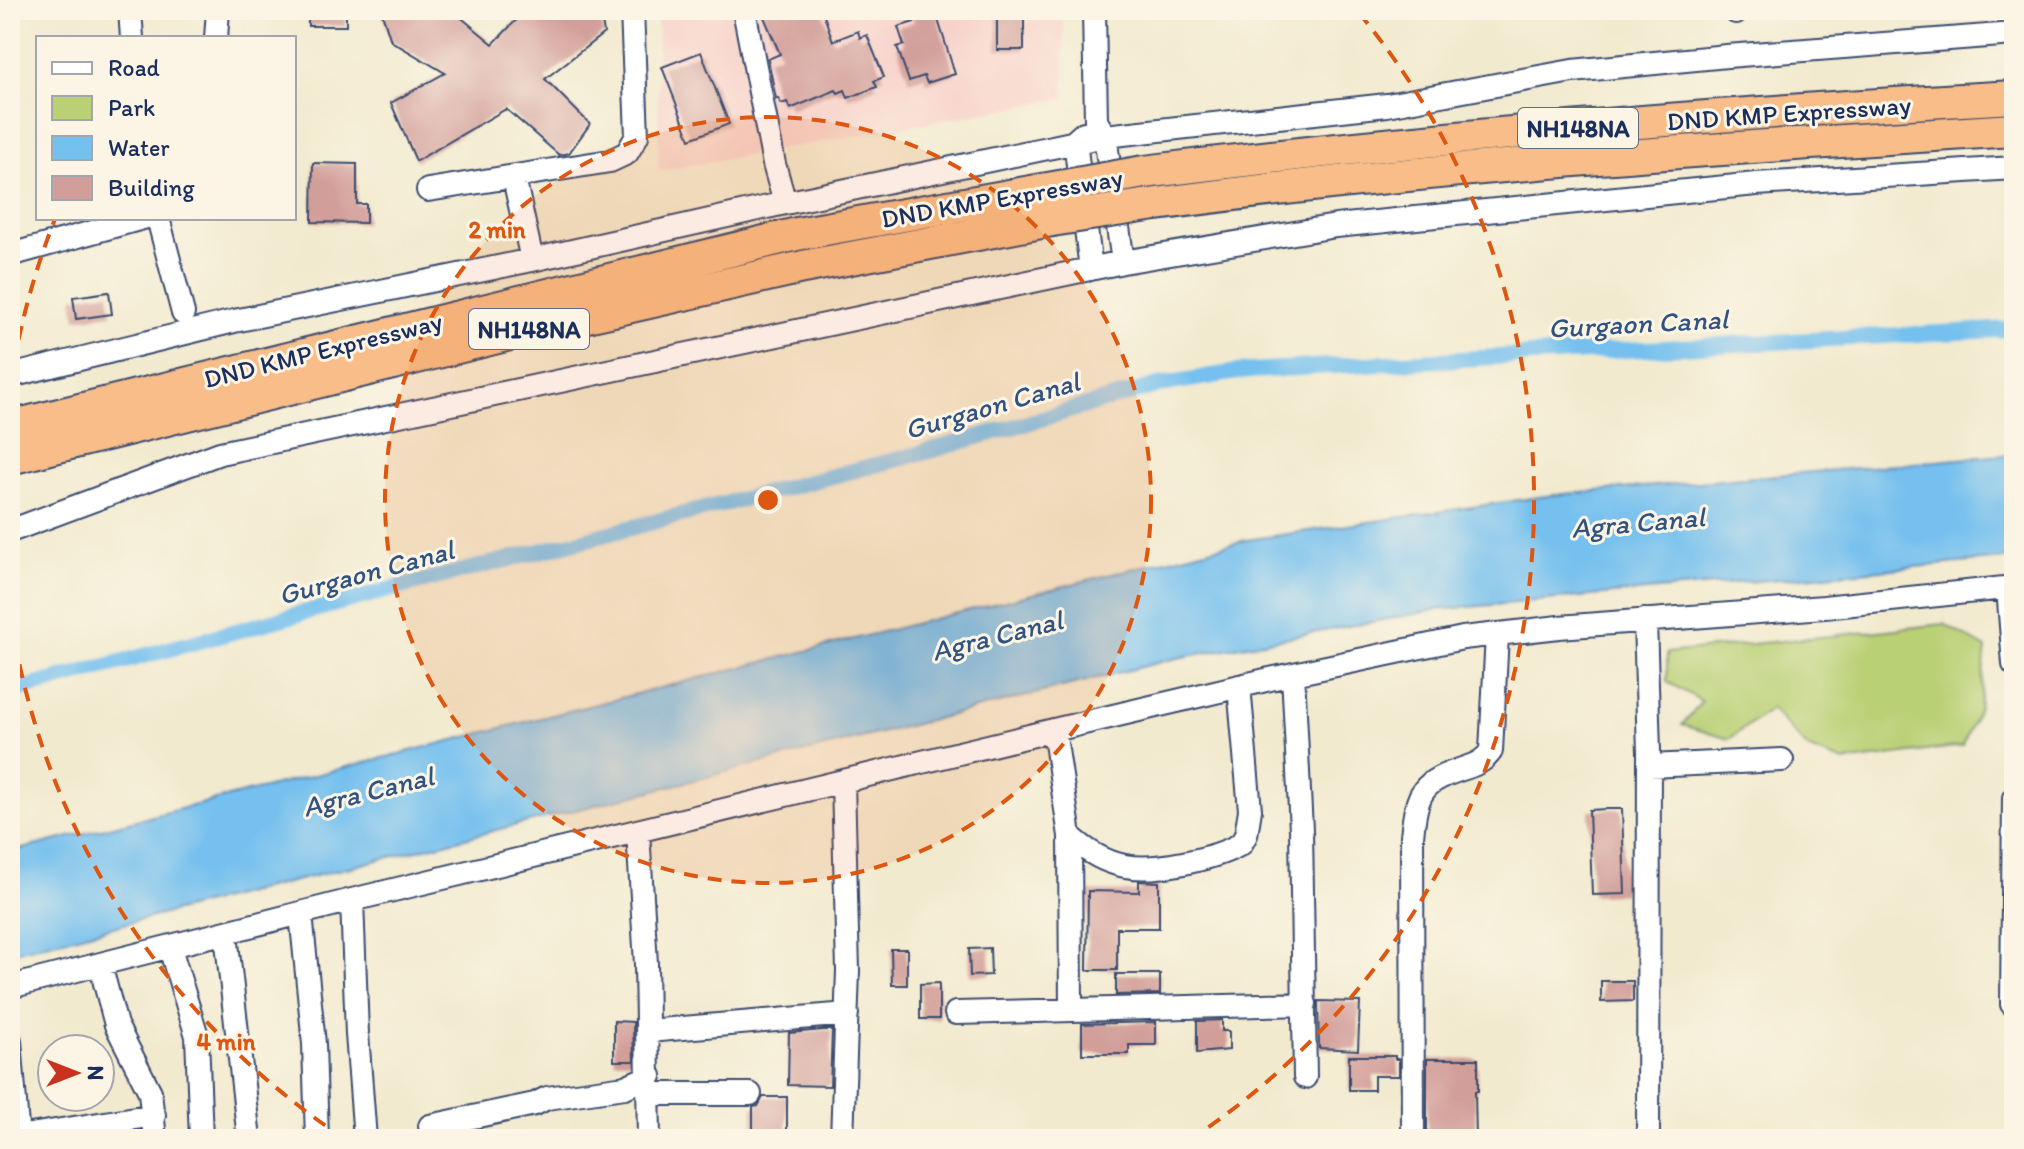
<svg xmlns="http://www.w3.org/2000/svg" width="2024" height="1149" font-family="Itim,sans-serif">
  <rect width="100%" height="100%" fill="#fcf5e5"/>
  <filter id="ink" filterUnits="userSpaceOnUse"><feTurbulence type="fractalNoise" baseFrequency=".0125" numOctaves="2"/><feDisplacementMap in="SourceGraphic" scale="16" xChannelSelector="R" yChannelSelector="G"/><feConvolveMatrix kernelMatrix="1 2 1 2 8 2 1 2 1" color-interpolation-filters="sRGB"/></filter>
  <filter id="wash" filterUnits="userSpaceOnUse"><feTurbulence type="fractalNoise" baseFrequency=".006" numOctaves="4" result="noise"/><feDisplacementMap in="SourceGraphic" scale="32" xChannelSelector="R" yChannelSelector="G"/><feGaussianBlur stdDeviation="1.8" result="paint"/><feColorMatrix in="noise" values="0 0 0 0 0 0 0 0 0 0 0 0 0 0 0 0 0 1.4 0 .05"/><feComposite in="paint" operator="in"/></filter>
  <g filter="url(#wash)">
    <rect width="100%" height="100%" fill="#f2eacf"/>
    <path fill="#f7d0c9" d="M657,10H1063L1065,98L659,171Z"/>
    <path fill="#b9d075" stroke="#6a806a" stroke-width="2" d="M1944,624L1986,648L1979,708L1962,746L1844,762L1809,749L1771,709L1729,739L1682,725L1702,701L1667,682V653Z"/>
    <path fill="#74c0ee" stroke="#4878a6" stroke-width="2" d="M2014,454V558L1436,610L1177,658L10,953V852L1246,540L1553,495Z"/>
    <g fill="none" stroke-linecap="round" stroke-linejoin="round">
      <path stroke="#74c0ee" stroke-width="16" d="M10,692L373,594L922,453L1159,385L1237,372L1312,367L2014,329"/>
    </g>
    <g id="blocks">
      <path fill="#d29e99" d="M308,10H346V26H308Z
        M381,10H452L493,44L526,10H600L604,33L545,79L590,124L569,153L559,155L506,109L416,161L391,103L445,73L391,41Z
        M761,10H822L833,41L858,31L860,38L867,35L884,77L874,81L877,87L848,98L845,90L838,93L836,90L790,109L787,102L781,104L778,98L776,99L768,59L780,54Z
        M909,10H935L955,74L927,83L924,76L909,81L897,47L904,45L898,27L914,22Z
        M997,10H1024V50H997Z
        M701,52L729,124L690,139L662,67Z
        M313,163L357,164V204H366V223L312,222Z
        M109,292L112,314L76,319L73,297Z
        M1607,809H1622L1625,894L1592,895L1589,810Z
        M1139,881L1159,882V928H1117V970H1087L1088,891L1139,892Z
        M990,948L991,975L970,976L969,949Z
        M891,949H907V985H892Z
        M1116,974H1160V994L1116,995Z
        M1601,981H1633V1001L1601,1002Z
        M939,983V1019H920V984Z
        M1318,1001L1360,1002L1358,1050L1319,1048Z
        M1222,1020V1031H1229V1050L1197,1053V1021Z
        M614,1021L633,1022L634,1061H614Z
        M1156,1022V1045H1129V1054H1082V1024Z
        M824,1030H832L830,1086L788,1085L789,1033Z
        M1349,1056H1395V1059H1399V1076H1374V1090H1349Z
        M1427,1059H1478V1091H1475L1476,1139H1427Z
        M763,1097H787V1132H753V1107L758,1106Z"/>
    </g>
  </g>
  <g filter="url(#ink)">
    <use href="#blocks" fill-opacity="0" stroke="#3b4b6f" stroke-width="2"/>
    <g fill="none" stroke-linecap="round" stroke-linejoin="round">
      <g stroke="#3b4b6f" stroke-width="26">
        <path id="minor" d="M130,10L132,38
          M744,10L774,164L785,203
          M1094,10L1096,121L1105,136L1123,262
          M1736,12V10
          M216,38L218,10
          M1084,133L1075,141L1091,269
          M514,178L532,260
          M428,190L610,161L627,153L637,136L632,10
          M158,218L183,313
          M10,255L143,218
          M10,376L234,321L532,260L785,203L1105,136L1387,105L1572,71L1727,56L2014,34
          M10,531L220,453L1123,262L1336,226L1756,184L2014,168
          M2008,588L2014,664
          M1645,620L1649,752L1648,1139
          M1293,674L1301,830L1305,1077
          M1054,730L1070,836C1085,850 1104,862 1125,866C1154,872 1215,859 1241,844L1246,835L1250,810L1239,686
          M1649,766L1782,760
          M638,831L646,964L649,1139
          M1070,836L1071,1010
          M352,900L357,1034L365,1139
          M301,914L314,1044L317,1139
          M226,934L249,1139
          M170,948L197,1036L201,1139
          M100,964L116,1025L150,1092L155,1139
          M10,987L352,900L1054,730L1270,679L1463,638L1559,627L1824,607L2014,587
          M2012,1004L2014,798
          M956,1013L1305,1004
          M648,1031L847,1014
          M10,1041L18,1139
          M650,1094H750
          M430,1126L535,1104L547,1098L625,1087L650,1076
          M18,1137L154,1115
          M842,1139L848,971L843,782
          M1413,1139L1412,836C1417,790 1422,782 1465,768C1477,764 1484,761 1491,751L1497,634"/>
      </g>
      <g stroke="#3b4b6f" stroke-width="36">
        <path id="highway" d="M1144,172C1432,136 1723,113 2014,97
          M1149,205C1436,166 1725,148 2014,130
          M10,427L797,234L1048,189
          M10,458L530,329L803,267L1052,220"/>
      </g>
      <use href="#minor" stroke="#fff" stroke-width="22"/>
      <use href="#highway" stroke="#f8bd88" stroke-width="32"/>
      <g stroke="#3b4b6f" stroke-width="36" stroke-linecap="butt">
        <path id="highway-bridge" d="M1048,189L1144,172
          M1052,220L1149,205"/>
      </g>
      <use href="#highway-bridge" stroke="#f8bd88" stroke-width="32"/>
    </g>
  </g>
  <circle cx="768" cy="500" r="383" fill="#de5710" fill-opacity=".12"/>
  <g fill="none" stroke="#de5710" stroke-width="4" stroke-dasharray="14 10">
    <circle cx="768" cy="500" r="383"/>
    <path d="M345 1139A766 766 0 0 1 10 613M10 387A766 766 0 0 1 55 219M1359 13A766 766 0 0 1 1191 1139"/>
  </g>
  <g text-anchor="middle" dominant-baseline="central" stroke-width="6" stroke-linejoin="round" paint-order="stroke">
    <g fill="#fcf5e5" stroke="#5e6a86" stroke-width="2">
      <rect x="1518" y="108" width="120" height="40" rx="6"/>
      <rect x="469" y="309" width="120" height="40" rx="6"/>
    </g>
    <g font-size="24" font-weight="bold" fill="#1b2f5e">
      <text x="1578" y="128">NH148NA</text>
      <text x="529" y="329">NH148NA</text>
    </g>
    <g font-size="26" fill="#1b2f5e" stroke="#fcf5e5">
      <text transform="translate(1789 113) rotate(-4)">DND KMP Expressway</text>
      <text transform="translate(1002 198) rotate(-10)">DND KMP Expressway</text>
      <text transform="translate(323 350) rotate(-14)">DND KMP Expressway</text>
    </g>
    <g font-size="28" font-style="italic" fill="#315382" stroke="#fcf5e5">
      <text transform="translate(1638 323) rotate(-3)">Gurgaon Canal</text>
      <text transform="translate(992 405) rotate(-16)">Gurgaon Canal</text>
      <text transform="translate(1638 522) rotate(-5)">Agra Canal</text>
      <text transform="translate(366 572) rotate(-15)">Gurgaon Canal</text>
      <text transform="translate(997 635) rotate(-14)">Agra Canal</text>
      <text transform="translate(368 791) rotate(-14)">Agra Canal</text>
    </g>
  </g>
  <circle cx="768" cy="500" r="12" fill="#de5710" stroke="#fcf5e5" stroke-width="4"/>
  <g font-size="24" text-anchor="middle" font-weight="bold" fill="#de5710" stroke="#fcf5e5" stroke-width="6" stroke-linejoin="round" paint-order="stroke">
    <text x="497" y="238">2 min</text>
    <text x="226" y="1050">4 min</text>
  </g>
  <rect width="2024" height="1149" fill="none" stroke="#fcf5e5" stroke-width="40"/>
  <rect x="36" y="36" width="260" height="184" fill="#fcf5e5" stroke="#a2a6af" stroke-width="2"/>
  <rect x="52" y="62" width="40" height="12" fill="#ffffff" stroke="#a2a6af" stroke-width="2"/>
  <text x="108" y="76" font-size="24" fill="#1b2f5e">Road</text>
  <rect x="52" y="96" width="40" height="24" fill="#b9d075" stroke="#a2a6af" stroke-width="2"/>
  <text x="108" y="116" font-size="24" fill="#1b2f5e">Park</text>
  <rect x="52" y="136" width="40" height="24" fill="#74c0ee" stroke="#a2a6af" stroke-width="2"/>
  <text x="108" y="156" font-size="24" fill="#1b2f5e">Water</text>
  <rect x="52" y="176" width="40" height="24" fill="#d29e99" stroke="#a2a6af" stroke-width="2"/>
  <text x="108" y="196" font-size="24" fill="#1b2f5e">Building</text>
  <g transform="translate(76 1073) rotate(90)"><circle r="38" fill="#fcf5e5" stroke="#a2a6af" stroke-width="2"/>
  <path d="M0-6L14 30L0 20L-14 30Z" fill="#c8321e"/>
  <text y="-12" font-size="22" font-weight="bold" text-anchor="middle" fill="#1b2f5e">N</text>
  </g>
</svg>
